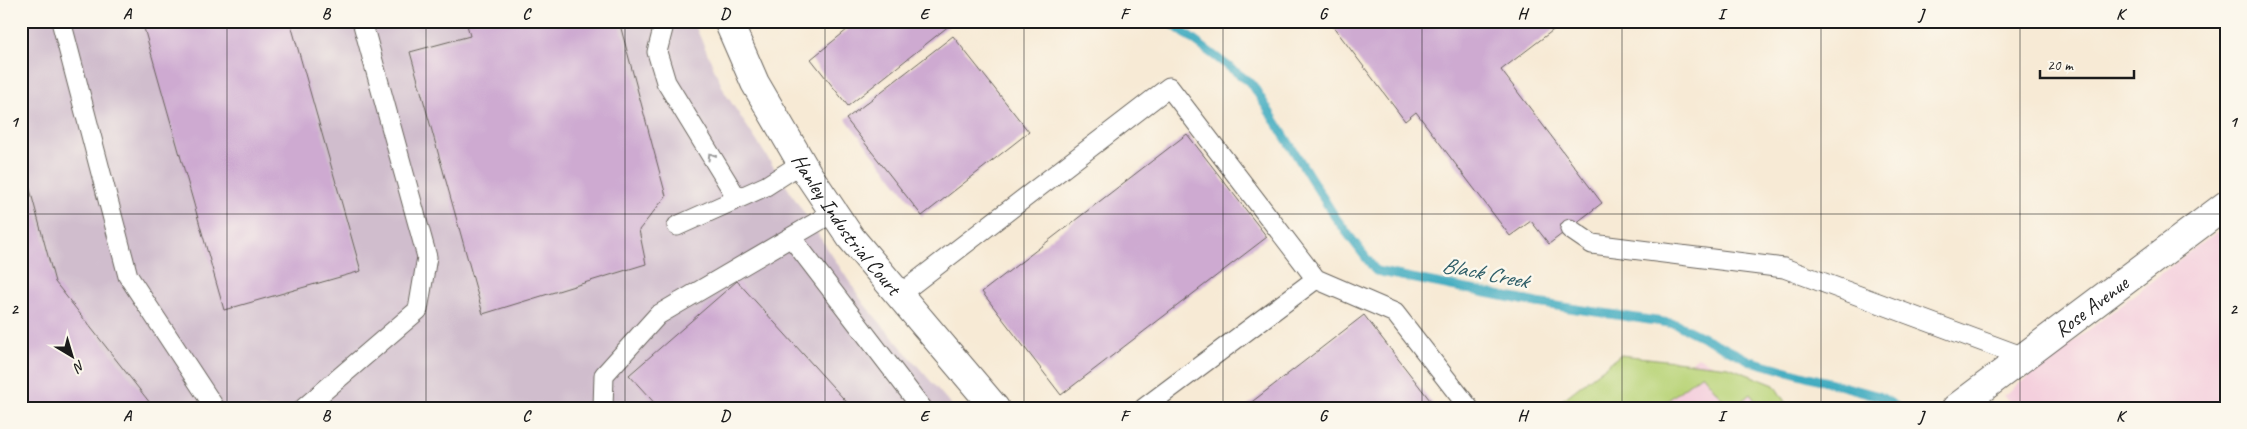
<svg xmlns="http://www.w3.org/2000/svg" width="2247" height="429" font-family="Caveat,sans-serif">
  <rect width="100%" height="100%" fill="#fbf7ec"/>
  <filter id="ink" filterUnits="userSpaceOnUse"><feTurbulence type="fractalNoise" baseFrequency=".02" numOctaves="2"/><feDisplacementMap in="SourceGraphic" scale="10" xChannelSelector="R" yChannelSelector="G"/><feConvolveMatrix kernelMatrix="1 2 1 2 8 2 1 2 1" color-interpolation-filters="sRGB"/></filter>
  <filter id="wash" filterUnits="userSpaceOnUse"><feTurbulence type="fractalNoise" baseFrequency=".0096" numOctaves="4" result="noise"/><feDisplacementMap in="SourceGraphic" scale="20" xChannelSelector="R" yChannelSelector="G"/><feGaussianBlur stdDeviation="1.12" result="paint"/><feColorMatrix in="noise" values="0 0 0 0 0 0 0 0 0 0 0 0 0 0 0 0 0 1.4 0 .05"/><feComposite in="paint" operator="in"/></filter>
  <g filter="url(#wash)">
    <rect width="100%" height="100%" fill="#f7ead5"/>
    <path fill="#f4cfdd" d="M2226,226V408H2018L2003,396L2197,246Z
      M1698,357L1793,408H1629Z"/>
    <path fill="#d0bdcd" d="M21,21H693L725,93L864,304L954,408H21Z"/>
    <path fill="#bad479" stroke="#6b784a" d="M1620,355L1729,367L1774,385L1789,408H1761L1750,394L1736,406L1729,407L1702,374L1658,408H1552Z"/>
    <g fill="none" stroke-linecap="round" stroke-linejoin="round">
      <path stroke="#40abc0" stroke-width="9" d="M1168,21L1252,84L1335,217L1376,271L1537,303L1676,324L1751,361L1879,396L1899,408"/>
    </g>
    <g id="blocks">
      <path fill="#ceaad1" d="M142,21H290L361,271L224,310Z
        M466,21H619L666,196L639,230L646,264L483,314L410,52L470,36Z
        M858,21H955L848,106L811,59Z
        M1329,21H1565L1501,70L1602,203L1549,244L1531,221L1510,236L1416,112L1405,121Z
        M953,36L1029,132L922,216L846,119Z
        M1187,134L1267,237L1061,395L982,292Z
        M21,156L55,282L154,408H21Z
        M737,281L852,408H659L629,375Z
        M1364,315L1433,404L1429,408H1244Z"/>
    </g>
  </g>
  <g filter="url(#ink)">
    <use href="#blocks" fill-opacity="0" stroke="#69645d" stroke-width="1"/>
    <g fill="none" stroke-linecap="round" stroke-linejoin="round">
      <g stroke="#69645d" stroke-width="21">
        <path id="lane" d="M61,21L128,276L215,408
          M665,21L657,52L666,82L737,198
          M677,226L766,186L802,163
          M1570,229L1592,244L1784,268L2024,357
          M791,237L922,408
          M900,294L1169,87L1316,279
          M304,408L418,310L427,257L362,21
          M603,408L604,375L658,315L834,212
          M1144,408L1316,279L1395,313L1469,408"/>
      </g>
      <g stroke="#69645d" stroke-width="30">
        <g id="street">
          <path id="s1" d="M728,21L755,83L808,174L851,238L995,408"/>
          <path id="s2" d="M1956,408L2226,205"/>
        </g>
      </g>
      <use href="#lane" stroke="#fff" stroke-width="19"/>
      <use href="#street" stroke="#fff" stroke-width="28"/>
    </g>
    <defs><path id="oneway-chevron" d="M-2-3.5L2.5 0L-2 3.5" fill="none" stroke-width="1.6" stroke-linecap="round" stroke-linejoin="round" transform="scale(1.25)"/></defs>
    <use stroke="#999" href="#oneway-chevron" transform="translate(711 156) rotate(-121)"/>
  </g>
  <path fill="none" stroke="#1c1c1c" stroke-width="1" stroke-opacity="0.55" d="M227,21V408M426,21V408M625,21V408M825,21V408M1024,21V408M1223,21V408M1422,21V408M1622,21V408M1821,21V408M2020,21V408M21,214H2226"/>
  <g text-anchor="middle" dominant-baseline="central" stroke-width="5" stroke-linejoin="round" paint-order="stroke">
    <g font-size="21" fill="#1c1c1c" stroke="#fbf7ec">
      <text stroke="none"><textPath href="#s1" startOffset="236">Hanley Industrial Court</textPath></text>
      <text stroke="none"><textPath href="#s2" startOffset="169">Rose Avenue</textPath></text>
    </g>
    <g font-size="22" font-style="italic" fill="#2c5c66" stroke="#fbf7ec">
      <text transform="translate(1485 273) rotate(11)">Black Creek</text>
    </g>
  </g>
  <rect width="2247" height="429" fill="none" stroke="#fbf7ec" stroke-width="55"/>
  <g transform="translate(72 356) rotate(142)" stroke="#fbf7ec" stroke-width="4" paint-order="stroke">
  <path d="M0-4L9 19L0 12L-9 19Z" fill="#1c1c1c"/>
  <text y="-8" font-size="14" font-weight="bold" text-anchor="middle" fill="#1c1c1c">N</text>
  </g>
  <path d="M2040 70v8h94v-8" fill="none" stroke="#1c1c1c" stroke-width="2.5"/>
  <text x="2047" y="70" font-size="15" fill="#1c1c1c" stroke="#fbf7ec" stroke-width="4" paint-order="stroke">20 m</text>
  <rect x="28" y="28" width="2192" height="374" fill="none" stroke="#1c1c1c" stroke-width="2"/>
  <g font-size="16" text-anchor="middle" font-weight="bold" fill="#1c1c1c">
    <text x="127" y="19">A</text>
    <text x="326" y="19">B</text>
    <text x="526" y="19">C</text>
    <text x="725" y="19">D</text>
    <text x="924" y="19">E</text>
    <text x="1124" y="19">F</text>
    <text x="1323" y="19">G</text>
    <text x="1522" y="19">H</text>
    <text x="1721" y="19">I</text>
    <text x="1921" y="19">J</text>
    <text x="2120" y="19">K</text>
    <text x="14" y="127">1</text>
    <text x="2233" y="127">1</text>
    <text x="14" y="314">2</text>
    <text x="2233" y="314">2</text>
    <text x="127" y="421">A</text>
    <text x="326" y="421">B</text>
    <text x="526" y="421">C</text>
    <text x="725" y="421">D</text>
    <text x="924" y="421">E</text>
    <text x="1124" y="421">F</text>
    <text x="1323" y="421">G</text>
    <text x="1522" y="421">H</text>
    <text x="1721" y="421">I</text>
    <text x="1921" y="421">J</text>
    <text x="2120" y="421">K</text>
  </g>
</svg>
